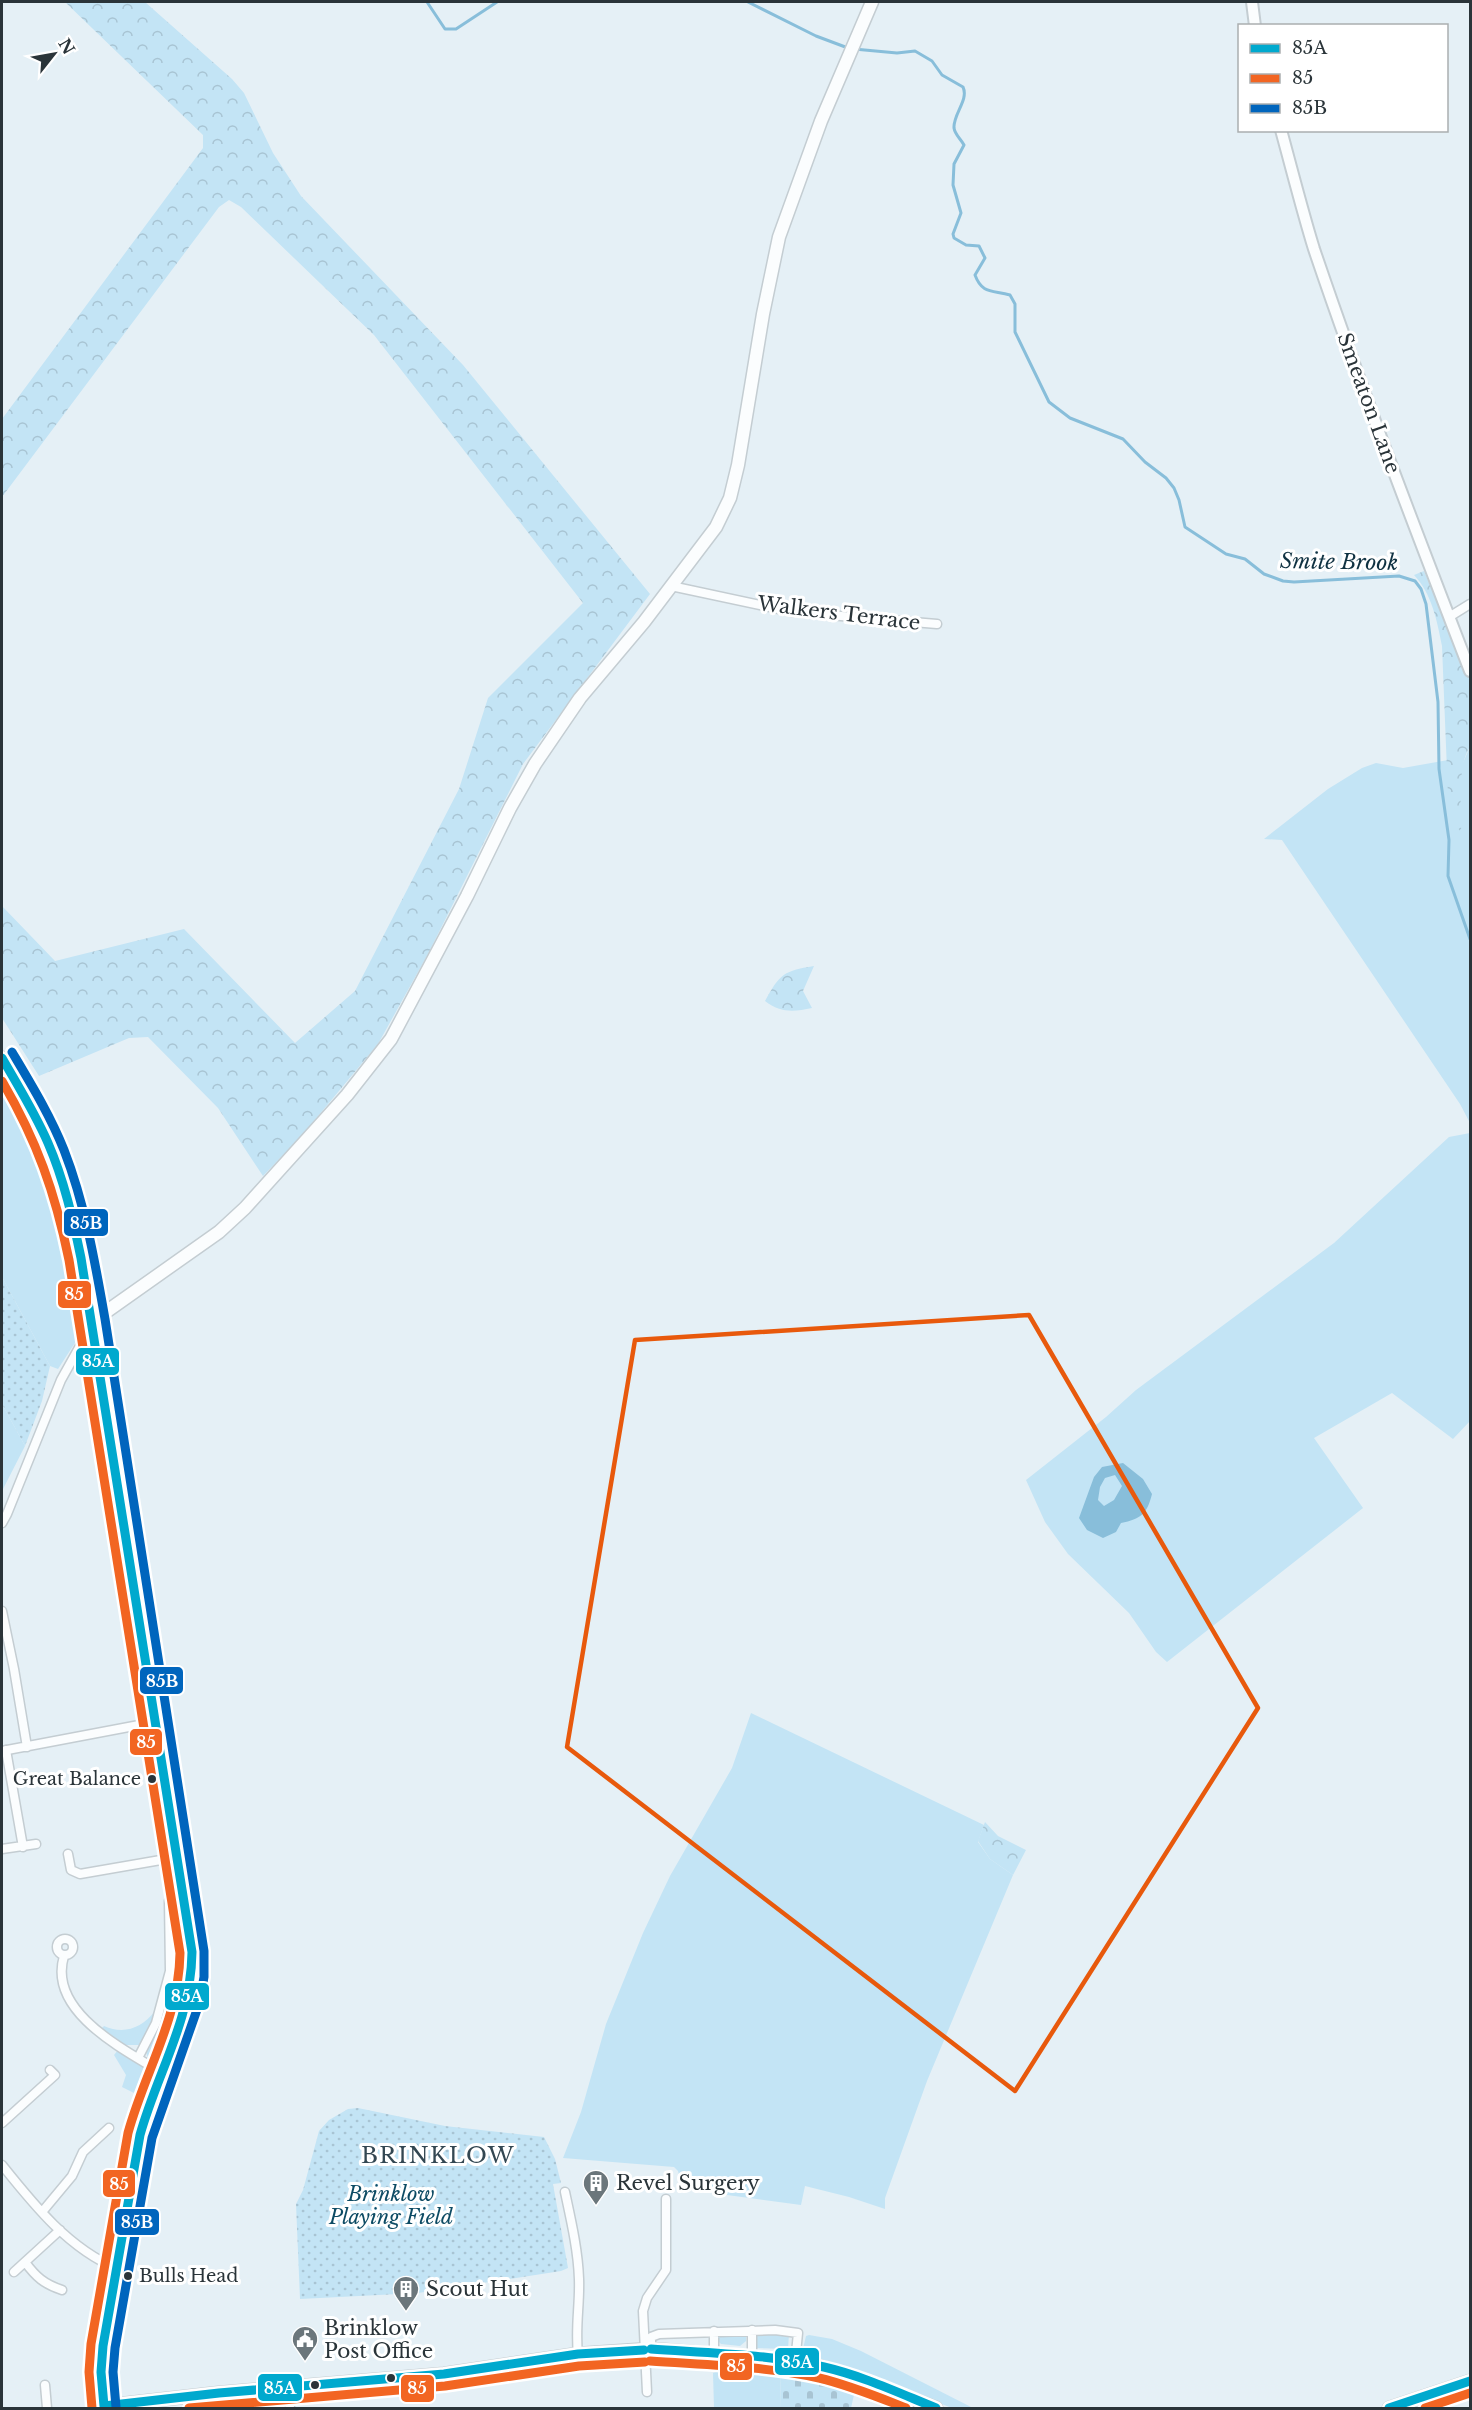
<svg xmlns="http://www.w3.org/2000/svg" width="1472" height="2410" font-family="'Libre Baskerville',serif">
  <defs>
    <pattern id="forest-crowns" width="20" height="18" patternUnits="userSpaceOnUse" patternTransform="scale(1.5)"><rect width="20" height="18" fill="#c3e4f5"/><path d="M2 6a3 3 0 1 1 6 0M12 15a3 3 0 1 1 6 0" fill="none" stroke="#a8c4d3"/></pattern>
    <pattern id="cemetery-stones" width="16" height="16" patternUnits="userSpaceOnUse" patternTransform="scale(1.5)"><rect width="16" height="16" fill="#c3e4f5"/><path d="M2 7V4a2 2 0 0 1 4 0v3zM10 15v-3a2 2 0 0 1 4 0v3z" fill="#a8c4d3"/></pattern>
    <pattern id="park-dots" width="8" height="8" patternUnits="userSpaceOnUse" patternTransform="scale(1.5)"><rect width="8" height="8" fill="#c3e4f5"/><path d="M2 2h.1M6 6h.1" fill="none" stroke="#a8c4d3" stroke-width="1.8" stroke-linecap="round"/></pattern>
  </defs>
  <rect width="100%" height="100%" fill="#e5f0f6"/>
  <path fill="#c3e4f5" d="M1470,747V1123L1460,1104L1282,840L1264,839L1328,789L1362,768L1376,763L1403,768L1448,760V796Z
    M2,1079L37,1140L86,1311L82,1332L58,1369L50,1366L2,1277Z
    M1470,1133V1421L1453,1439L1392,1393L1314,1438L1363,1508L1167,1662L1156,1652L1129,1613L1068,1554L1045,1522L1026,1480L1106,1417L1136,1390L1334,1243L1449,1137Z
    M2,1404L25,1446L2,1491Z
    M751,1713L984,1825L978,1842L990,1859L1013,1875L927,2081L885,2198V2209L849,2197L805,2186L801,2205L683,2189L678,2171L674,2167L563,2158L581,2112L606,2024L643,1933L670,1876L732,1768Z
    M174,1899H176L185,1966L171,2022L157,2058H148L146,2052C158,2022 175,1991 175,1957C176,1940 173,1922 171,1905Z
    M155,2011L147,2036L139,2045H125L102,2028L104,2026C124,2035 142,2028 155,2011Z
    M118,2050L147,2067C150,2080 142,2093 137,2104L136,2094L122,2087L126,2075L114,2055Z
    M746,2333V2341L740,2346L721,2344L717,2340V2335Z
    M757,2333L789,2334L788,2349L756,2348Z
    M809,2335L832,2339L861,2351L973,2408H952L856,2371L835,2364L808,2359L802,2353L806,2336Z
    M762,2368L781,2372L780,2408H714L713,2373L724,2369Z"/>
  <path fill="url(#forest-crowns)" d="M65,2H145L232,79L244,93L273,153L301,196L463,365L650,594L523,764L428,954L378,1044L304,1133L263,1176L218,1108L148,1037L129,1038L39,1076L2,1018V906L55,961L184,929L295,1043L355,991L459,789L488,698L583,603L374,335L241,207L229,200L219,207L2,497V419L203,148V135Z
    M1424,571L1470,681V747C1456,767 1462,811 1461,836L1448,796L1442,646C1437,621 1432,594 1414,575Z
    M814,966L803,991L812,1008C794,1012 780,1013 765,1001C780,974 783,971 814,966Z
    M985,1822L998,1836L1026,1850L1013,1875L990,1859L978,1841Z"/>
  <path fill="url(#cemetery-stones)" d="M781,2372L856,2386L851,2408H780Z"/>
  <path fill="url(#park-dots)" d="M2,1277L50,1366L42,1401L25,1446L2,1404Z
    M358,2108L445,2126L544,2137L555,2159L561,2183L553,2184L568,2268L561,2271L418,2293L300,2299L296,2204L303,2190L319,2131L329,2120L348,2109Z"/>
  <path fill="#88beda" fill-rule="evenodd" d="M1123,1463L1143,1479L1152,1494C1147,1514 1141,1519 1121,1523L1116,1532L1103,1538L1087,1530L1079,1518L1094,1477L1102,1467ZM1115,1475L1122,1486L1114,1500L1104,1506L1098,1500L1100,1487L1105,1478Z"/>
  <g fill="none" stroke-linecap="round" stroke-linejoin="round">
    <path stroke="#88beda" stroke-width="3" d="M427,2L445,29H456L497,2
      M748,2L816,36L848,48
      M854,49L897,53L915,51L932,61L942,75L963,87C969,100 953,114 954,128C955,135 961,139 964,145L954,164L953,185L961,213L953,234L954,238L966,245L979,246L985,258L975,275C982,294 992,290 1010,295L1015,304V332L1049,402L1070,418L1123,439L1145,462L1166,478L1174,488L1179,500L1185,527L1226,554L1245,559L1264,574L1283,581L1294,582L1399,576L1415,581L1421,589L1426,604L1438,702L1439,769L1449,840L1448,876L1470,939"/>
    <g stroke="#c4cdd2" stroke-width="11">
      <path id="minor" d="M671,586L793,612L937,624
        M1449,617L1470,604
        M2,1523L7,1514L61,1380L80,1346L96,1340
        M2,1611L14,1669L27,1747
        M6,1750L23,1847
        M2,1751L155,1722
        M2,1849L36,1844
        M68,1854L71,1870L80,1874L178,1857
        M57 1947a8 8 0 1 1 16 0a8 8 0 1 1-16 0Z
        M64,1956C47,2012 125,2050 164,2074
        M138,2058L156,2023L170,1971L169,1901L171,1896L184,1892
        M2,2123L55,2075L50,2070
        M2,2165C34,2205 69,2249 118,2269
        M565,2192C571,2220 578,2250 579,2279C580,2304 575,2328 578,2354
        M42,2212L72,2176L83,2152L109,2128
        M25,2262C36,2277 44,2284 62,2290
        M14,2272L60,2230
        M651,2349V2337L659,2334L775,2330L798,2333L795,2363
        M714,2354V2331
        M752,2357V2330
        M45,2385L47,2408
        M288,2387L290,2408
        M647,2392L643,2311L647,2298L666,2270V2199"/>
    </g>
    <g stroke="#c4cdd2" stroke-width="14">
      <path id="tertiary" d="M1252,2L1255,26
        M1281,130C1292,170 1302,210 1314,249C1362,391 1416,531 1470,671"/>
    </g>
    <g stroke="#c4cdd2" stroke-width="15">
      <path id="secondary" d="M2,1058C20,1089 40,1121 53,1155C73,1208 83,1265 93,1321L192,1952C196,2021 155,2071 140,2135L103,2346L101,2372L104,2408
        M93,1321L219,1232L245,1208L347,1095L391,1039L467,896L510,808L535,764L580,698L644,622L716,527L730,498L738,465L763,314L779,237L821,121L872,2
        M104,2406L219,2393L444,2374L578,2354L651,2349L752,2357L822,2367L873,2384L936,2408
        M1389,2408L1470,2381"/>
    </g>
    <use href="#minor" stroke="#fbfdfe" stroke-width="8"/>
    <use href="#tertiary" stroke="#fbfdfe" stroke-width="10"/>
    <use href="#secondary" stroke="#fbfdfe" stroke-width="12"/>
    <g stroke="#fff" stroke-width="14">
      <path id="bus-1" d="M2,1058C18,1086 35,1113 48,1143C64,1180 73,1219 81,1258L192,1952C191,2021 158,2071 140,2135L103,2346L101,2372L104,2406L219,2393L444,2374L578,2354L644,2350
        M651,2349C709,2353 768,2354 824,2367C863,2376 899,2393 936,2408
        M1389,2408L1470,2381"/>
    </g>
    <g stroke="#fff" stroke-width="14">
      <path id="bus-2" d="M2,1081C37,1141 55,1192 69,1260L180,1953C179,2019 145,2071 128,2133L91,2344L89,2372L92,2408
        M650,2361C707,2365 764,2366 819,2378C849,2385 878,2397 906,2408
        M189,2408L445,2386L579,2366L645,2362
        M1425,2408L1470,2393"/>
    </g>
    <g stroke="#fff" stroke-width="14">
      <path id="bus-3" d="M12,1052C31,1084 50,1115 64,1150C85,1204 95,1262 105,1319L204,1951V1977L199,2004L152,2138L115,2348L113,2372L116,2407"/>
    </g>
    <use href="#bus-1" stroke="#00a9ce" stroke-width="9"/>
    <use href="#bus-2" stroke="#f26522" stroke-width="9"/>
    <use href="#bus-3" stroke="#0065bd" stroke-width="9"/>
  </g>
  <path fill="none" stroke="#e8590c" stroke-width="4.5" stroke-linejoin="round" d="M1029,1315L1258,1708L1015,2091L567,1747L635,1340Z"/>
  <defs>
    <g id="building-pin" transform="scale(1.35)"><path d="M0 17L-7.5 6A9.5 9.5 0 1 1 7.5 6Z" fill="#6b767b" stroke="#fff"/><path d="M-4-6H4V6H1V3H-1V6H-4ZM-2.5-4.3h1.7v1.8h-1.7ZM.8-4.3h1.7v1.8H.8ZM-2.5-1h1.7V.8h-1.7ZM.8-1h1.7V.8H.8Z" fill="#fff"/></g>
    <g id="civic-pin" transform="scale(1.35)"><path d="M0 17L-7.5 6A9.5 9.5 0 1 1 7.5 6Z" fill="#6b767b" stroke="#fff"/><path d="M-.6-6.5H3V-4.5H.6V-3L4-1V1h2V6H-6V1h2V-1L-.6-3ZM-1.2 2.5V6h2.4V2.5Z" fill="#fff"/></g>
  </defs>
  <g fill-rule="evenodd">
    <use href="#building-pin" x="596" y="2183"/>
    <use href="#building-pin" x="406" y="2289"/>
    <use href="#civic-pin" x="305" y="2339"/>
  </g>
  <g fill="#2a3439" stroke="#fff" stroke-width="2">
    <circle cx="152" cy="1779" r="5"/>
    <circle cx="128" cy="2276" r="5"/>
    <circle cx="391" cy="2378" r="5"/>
    <circle cx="315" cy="2385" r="5"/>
  </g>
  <g text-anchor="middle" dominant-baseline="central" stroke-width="6" stroke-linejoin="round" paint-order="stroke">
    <g font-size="18" fill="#2a3439" stroke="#fff" text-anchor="end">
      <text x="141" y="1779">Great Balance</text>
      <text x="139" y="2276" text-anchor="start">Bulls Head</text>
    </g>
    <g font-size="20" fill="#2a3439" stroke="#fff">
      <text transform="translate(1369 403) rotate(70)">Smeaton Lane</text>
      <text transform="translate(839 613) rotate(7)">Walkers Terrace</text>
    </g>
    <g font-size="20" fill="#2a3439" stroke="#fff" text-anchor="start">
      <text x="616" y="2183">Revel Surgery</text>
      <text x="426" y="2289">Scout Hut</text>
      <text x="324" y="2328">Brinklow<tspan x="324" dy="23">Post Office</tspan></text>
    </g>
    <g font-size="20" font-style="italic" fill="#0d4b64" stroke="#fff">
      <text x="391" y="2194">Brinklow<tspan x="391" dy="23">Playing Field</tspan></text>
    </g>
    <g font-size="21" font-style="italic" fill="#103242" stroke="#fff">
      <text transform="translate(1339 562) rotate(1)">Smite Brook</text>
    </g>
    <g font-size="22" letter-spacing="1.5" fill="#334752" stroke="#fff">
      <text x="438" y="2155">BRINKLOW</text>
    </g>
  </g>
  <g stroke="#fff" stroke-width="2">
    <rect x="63" y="1208" width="46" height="29" rx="6" fill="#0065bd"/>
    <rect x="57" y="1280" width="35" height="29" rx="6" fill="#f26522"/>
    <rect x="75" y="1347" width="45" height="29" rx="6" fill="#00a9ce"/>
    <rect x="139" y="1666" width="45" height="29" rx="6" fill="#0065bd"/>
    <rect x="129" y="1728" width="34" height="28" rx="6" fill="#f26522"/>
    <rect x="164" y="1982" width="46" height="29" rx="6" fill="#00a9ce"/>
    <rect x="102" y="2169" width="34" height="29" rx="6" fill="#f26522"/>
    <rect x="114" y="2208" width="46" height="28" rx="6" fill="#0065bd"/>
    <rect x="774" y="2347" width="46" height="29" rx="6" fill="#00a9ce"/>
    <rect x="719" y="2352" width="34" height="29" rx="6" fill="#f26522"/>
    <rect x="257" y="2373" width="46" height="29" rx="6" fill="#00a9ce"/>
    <rect x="400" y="2374" width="35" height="29" rx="6" fill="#f26522"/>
  </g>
  <g font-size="16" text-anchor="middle" font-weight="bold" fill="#fff">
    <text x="86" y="1229">85B</text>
    <text x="74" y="1300">85</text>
    <text x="98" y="1367">85A</text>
    <text x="162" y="1687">85B</text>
    <text x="146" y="1748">85</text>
    <text x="187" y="2002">85A</text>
    <text x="119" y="2190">85</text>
    <text x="137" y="2228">85B</text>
    <text x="797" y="2368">85A</text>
    <text x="736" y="2372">85</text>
    <text x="280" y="2394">85A</text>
    <text x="417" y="2394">85</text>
  </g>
  <rect width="1472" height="2410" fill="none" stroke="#2a3439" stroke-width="6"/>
  <rect x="1238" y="24" width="210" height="108" fill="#ffffff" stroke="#aaaeb0" stroke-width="1.5"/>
  <rect x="1250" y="44" width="30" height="9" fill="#00a9ce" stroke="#aaaeb0" stroke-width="1.5"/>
  <text x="1292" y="54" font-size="18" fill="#2a3439">85A</text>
  <rect x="1250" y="74" width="30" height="9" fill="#f26522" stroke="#aaaeb0" stroke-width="1.5"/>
  <text x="1292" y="84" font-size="18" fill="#2a3439">85</text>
  <rect x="1250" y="104" width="30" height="9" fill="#0065bd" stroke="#aaaeb0" stroke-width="1.5"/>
  <text x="1292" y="114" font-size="18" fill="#2a3439">85B</text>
  <g transform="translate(54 54) rotate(59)" stroke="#ffffff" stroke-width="4.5" paint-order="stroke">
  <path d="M0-4.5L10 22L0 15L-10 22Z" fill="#2a3439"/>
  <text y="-9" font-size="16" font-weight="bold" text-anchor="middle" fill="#2a3439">N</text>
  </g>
</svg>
